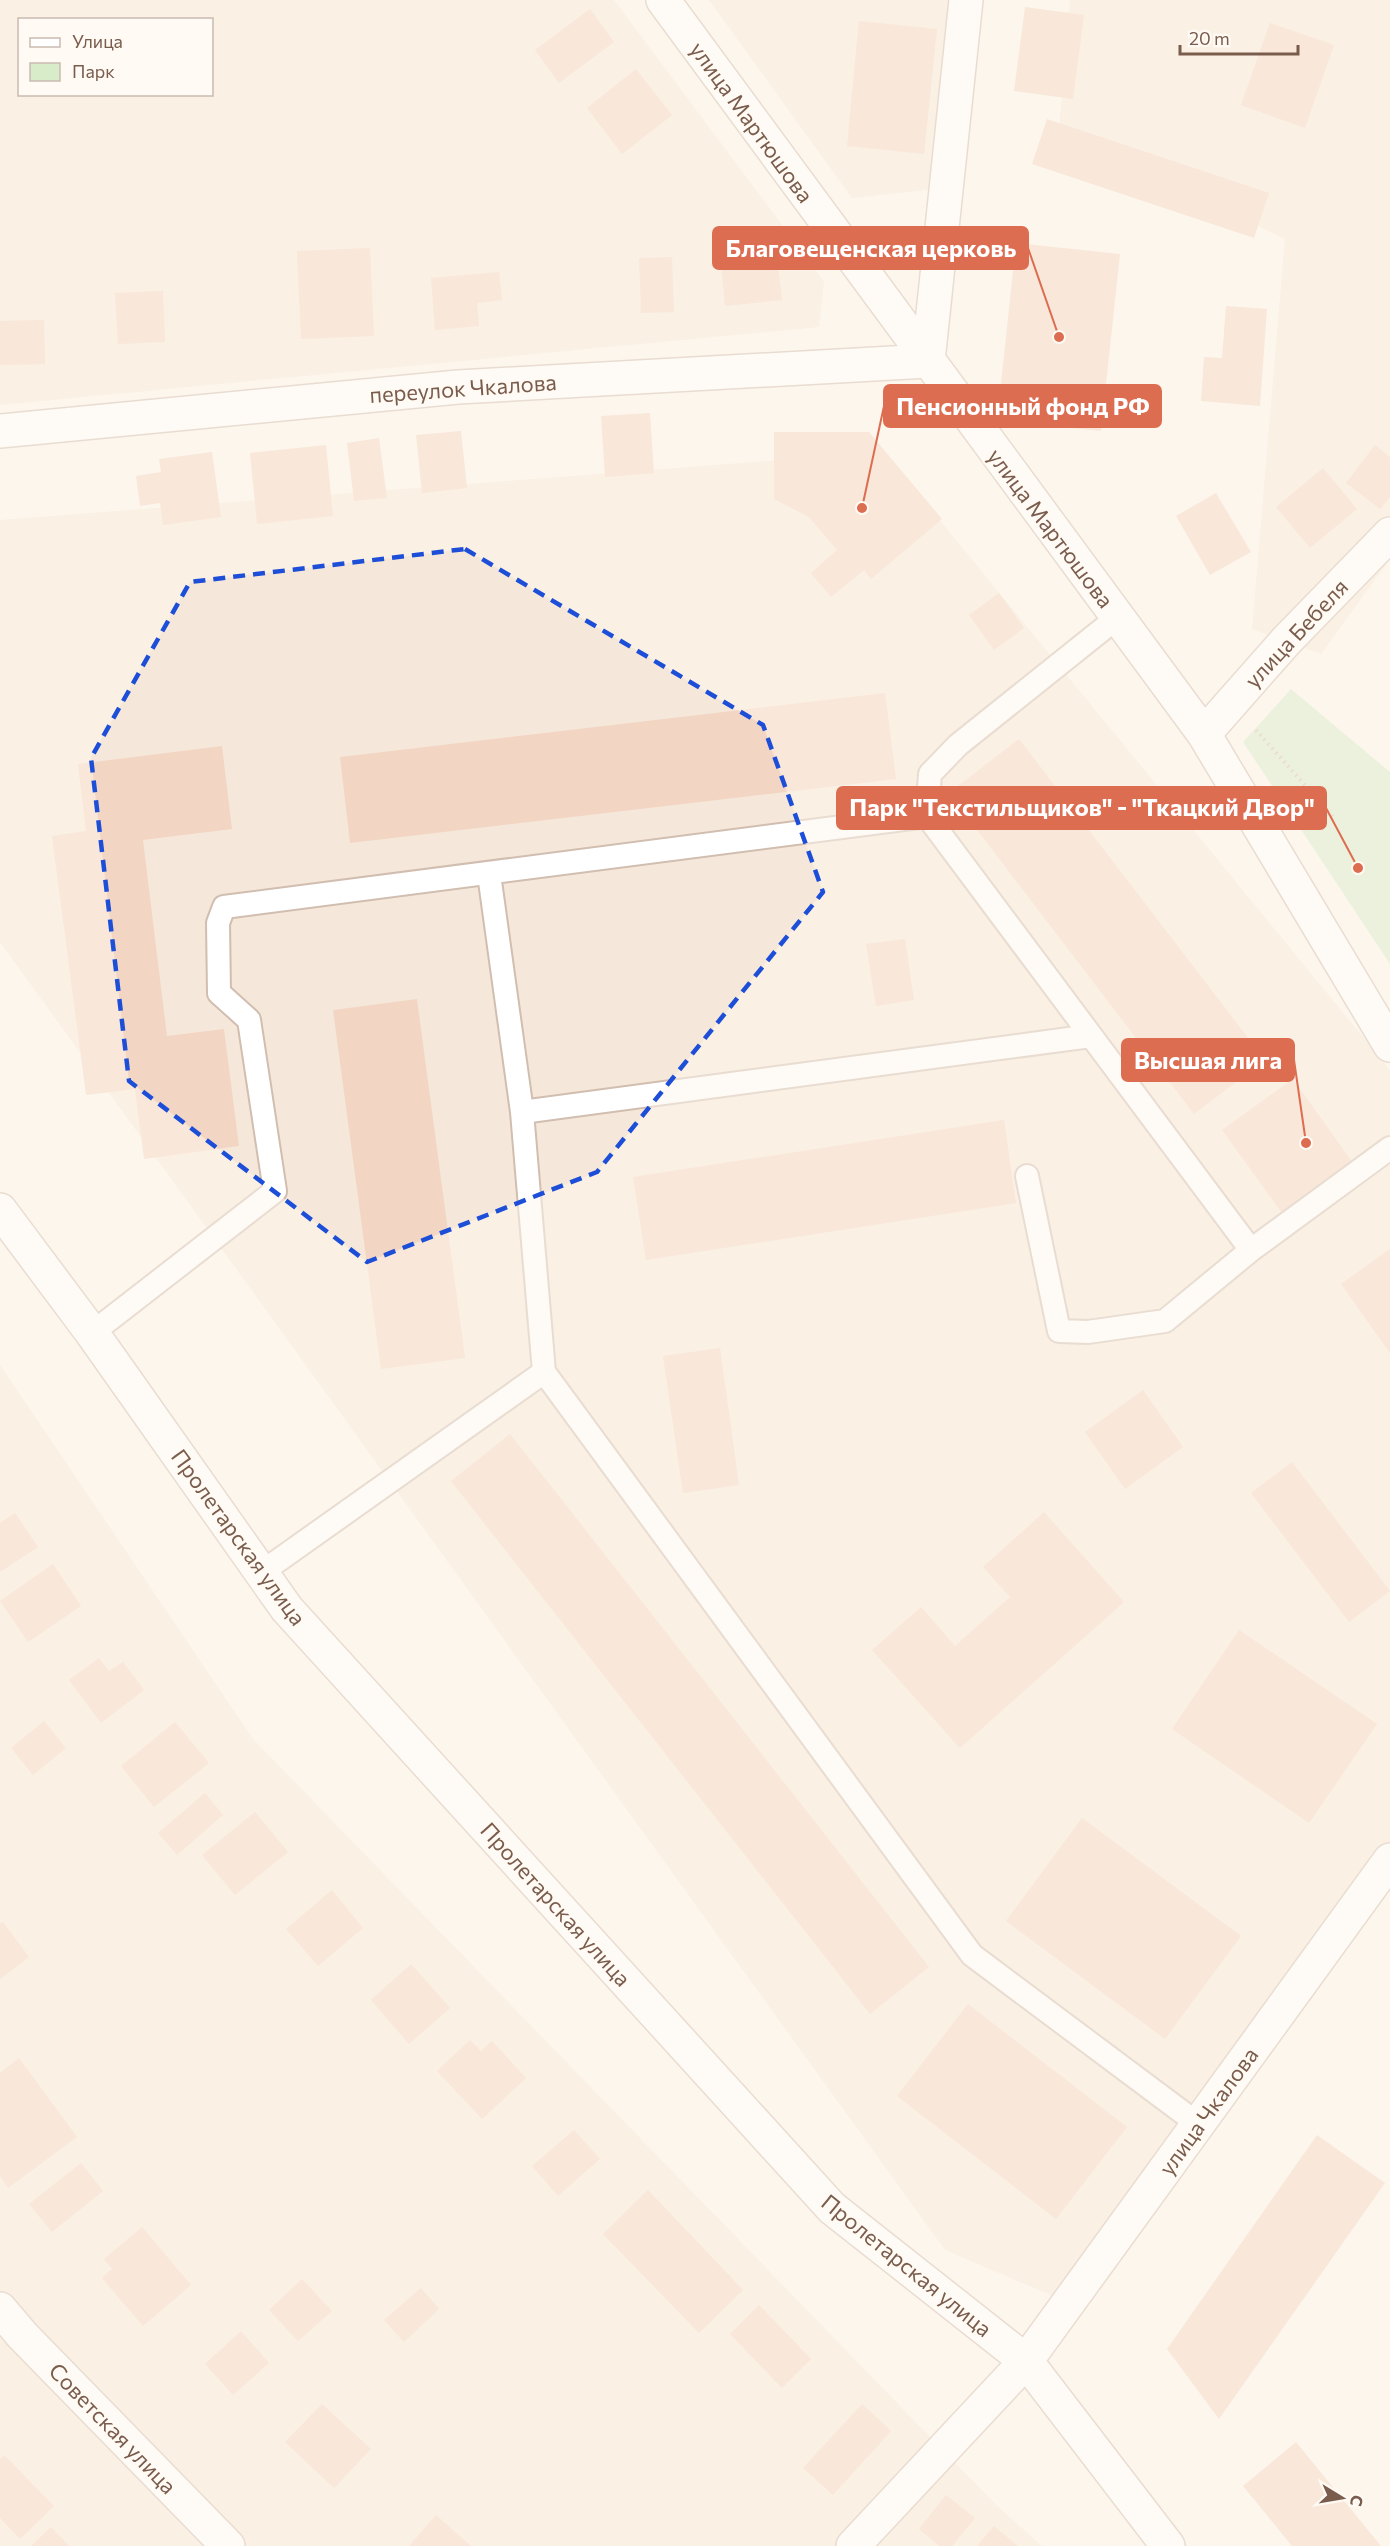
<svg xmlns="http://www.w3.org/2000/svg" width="1390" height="2546" font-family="Commissioner,sans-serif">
  <rect width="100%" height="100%" fill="#fdf6ec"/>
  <path fill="#f5e8da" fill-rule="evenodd" d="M0,0H614L824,281L819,327L0,405ZM20,20H212V94H20Z
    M709,0H962L946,188L852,198Z
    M1070,0H1390V559L1321,654L1252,629L1285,239L1059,129Z
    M884,452L1390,1070V1860L1081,2308L945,2250L0,942V520Z
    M0,1365L253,1739L996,2505L1042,2546H0Z"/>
  <path fill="#d8ecc9" d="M1291,689L1390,772V964L1243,742Z"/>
  <path fill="#f3d5c3" d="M1025,7L1084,15L1073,99L1014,91Z
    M590,9L614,42L559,83L535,50Z
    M859,21L937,29L924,154L847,146Z
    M1270,23L1334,45L1305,128L1241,105Z
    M636,69L672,115L622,154L587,108Z
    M1047,119L1269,193L1254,238L1032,164Z
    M775,239L782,300L725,306L719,244Z
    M1016,243L1120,254L1101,431L997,421Z
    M370,248L374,336L301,339L297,251Z
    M672,257L674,312L641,313L639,258Z
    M499,272L502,300L477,303L479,326L435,330L431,278Z
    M163,291L165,342L118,344L115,293Z
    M1226,306L1267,309L1260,406L1201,401L1204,357L1222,358Z
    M44,320L45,364L0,365V321Z
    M650,413L654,473L605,477L601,416Z
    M461,431L467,488L422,493L416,435Z
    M774,432H869L942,519L871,579L864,570L831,597L811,573L837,550L809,517L774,499Z
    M379,438L387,498L354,501L347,443Z
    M326,445L333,516L257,524L250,453Z
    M1375,445L1390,457V497L1380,509L1346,483Z
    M212,452L221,517L163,525L160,503L140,506L136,476L161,472L159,459Z
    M1323,468L1357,509L1310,548L1276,507Z
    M1216,493L1251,552L1210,575L1176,516Z
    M999,593L1024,628L994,650L969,615Z
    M885,693L896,779L350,843L340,757Z
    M1019,739L1265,1060L1194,1114L949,793Z
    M222,746L232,829L143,840L167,1036L224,1029L239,1146L144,1159L135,1089L86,1095L52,836L86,831L78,764Z
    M905,939L914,1000L876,1006L866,944Z
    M417,999L465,1358L381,1369L333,1010Z
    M1293,1079L1360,1173L1290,1224L1222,1130Z
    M1004,1120L1016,1203L646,1260L633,1177Z
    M1390,1249V1353L1341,1284Z
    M720,1348L739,1485L683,1493L663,1356Z
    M1143,1390L1183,1447L1125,1489L1085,1432Z
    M510,1434L929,1967L870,2014L451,1481Z
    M1292,1462L1390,1591L1349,1622L1251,1493Z
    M1044,1512L1124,1602L960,1748L872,1650L921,1607L955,1646L1010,1597L983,1567Z
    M15,1513L38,1547L0,1572V1523Z
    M53,1564L81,1606L28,1642L0,1601Z
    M1239,1630L1377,1724L1309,1823L1172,1729Z
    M99,1658L109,1671L123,1662L144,1690L101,1723L69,1680Z
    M44,1721L66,1748L33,1775L11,1748Z
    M175,1722L209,1763L154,1807L121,1766Z
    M205,1793L223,1815L177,1855L158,1833Z
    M255,1812L288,1852L235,1895L202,1855Z
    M1082,1818L1241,1936L1165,2039L1006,1921Z
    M332,1890L363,1928L318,1966L286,1929Z
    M3,1922L29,1957L0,1979V1924Z
    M411,1964L450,2008L409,2044L371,2000Z
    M968,2004L1127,2127L1056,2219L897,2096Z
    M470,2040L481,2051L492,2041L526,2078L482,2119L437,2071Z
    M19,2058L77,2137L8,2188L0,2176V2073Z
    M574,2130L600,2159L558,2196L532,2166Z
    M1317,2135L1385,2183L1219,2419L1167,2349Z
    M81,2163L103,2191L52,2232L29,2204Z
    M648,2190L743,2290L699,2333L603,2234Z
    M142,2227L191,2285L143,2326L102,2278L112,2269L104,2259Z
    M302,2279L332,2311L298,2341L269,2310Z
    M421,2288L439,2309L404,2342L384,2320Z
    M759,2305L811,2359L782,2388L730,2334Z
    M241,2331L269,2363L233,2395L205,2364Z
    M322,2404L371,2449L334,2488L285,2442Z
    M862,2404L891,2431L833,2495L803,2468Z
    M1296,2442L1381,2546H1292L1243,2486Z
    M4,2455L54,2506L20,2539L0,2518V2459Z
    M946,2495L975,2518L952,2546H939L919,2529Z
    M436,2515L471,2546H409Z
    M994,2526L1018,2546H977Z
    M51,2527L69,2546H31Z"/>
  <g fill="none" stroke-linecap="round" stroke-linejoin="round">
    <g stroke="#d1beb0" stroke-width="26">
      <path id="lane" d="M1118,617L958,745L930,774L927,816L1251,1250L1390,1148
        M522,1112L1091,1036
        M1027,1176L1059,1331L1088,1332L1165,1321L1251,1250
        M92,1333L275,1191L249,1020L219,993L218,923L224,907L927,816
        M544,1372L972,1955L1198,2124
        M262,1572L544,1372L522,1112L489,874"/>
    </g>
    <g stroke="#d1beb0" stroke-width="36">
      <path id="street" d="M663,0L1204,734L1390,1045
        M0,431L458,387L928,361L966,0
        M1204,734L1286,641L1390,534
        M0,1210L92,1333L287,1609L832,2208L1026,2361L1168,2546
        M0,2309L22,2335L228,2546
        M853,2546L1026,2361L1390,1860"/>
    </g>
    <path stroke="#d9b8a5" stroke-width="4" stroke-dasharray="1.5 4.5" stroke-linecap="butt" d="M1256,730L1334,818"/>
    <use href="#lane" stroke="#fff" stroke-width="22"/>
    <use href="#street" stroke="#fff" stroke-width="33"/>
  </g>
  <path d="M0 0H1390V2546H0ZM465,549L763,725L823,892L597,1172L367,1262L129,1081L91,758L190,582Z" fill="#fdf6ec" fill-opacity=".55" fill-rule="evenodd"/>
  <path fill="none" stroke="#1d4ed8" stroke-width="4.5" stroke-dasharray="12 8" stroke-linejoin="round" d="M465,549L763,725L823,892L597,1172L367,1262L129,1081L91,758L190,582Z"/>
  <g text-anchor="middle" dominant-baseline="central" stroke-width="4.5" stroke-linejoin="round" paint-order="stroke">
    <g font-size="22" fill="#7a5c4d" stroke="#fffaf3">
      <text transform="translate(752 122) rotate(54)">улица Мартюшова</text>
      <text transform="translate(463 388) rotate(-4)">переулок Чкалова</text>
      <text transform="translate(1051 528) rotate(53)">улица Мартюшова</text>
      <text transform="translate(1296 633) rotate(-47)">улица Бебеля</text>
      <text transform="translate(239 1537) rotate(54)">Пролетарская улица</text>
      <text transform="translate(556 1904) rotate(48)">Пролетарская улица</text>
      <text transform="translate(1208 2111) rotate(-54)">улица Чкалова</text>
      <text transform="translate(907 2265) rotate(39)">Пролетарская улица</text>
      <text transform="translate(113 2428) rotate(46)">Советская улица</text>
    </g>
  </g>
  <path fill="none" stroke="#dc6d51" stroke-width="2" d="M1059 337L1028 248M862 508L884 406M1358 868L1326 808M1306 1143L1294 1060"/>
  <g fill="#dc6d51" stroke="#fffaf3" stroke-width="2">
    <circle cx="1059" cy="337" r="6"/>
    <circle cx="862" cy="508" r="6"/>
    <circle cx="1358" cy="868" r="6"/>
    <circle cx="1306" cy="1143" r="6"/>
  </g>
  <g fill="#dc6d51" stroke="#dc6d51" stroke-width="2">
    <rect x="713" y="227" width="315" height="42" rx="6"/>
    <rect x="884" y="385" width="277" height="42" rx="6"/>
    <rect x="837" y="787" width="489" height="42" rx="6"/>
    <rect x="1122" y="1039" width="172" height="42" rx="6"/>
  </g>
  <g font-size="24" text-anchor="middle" font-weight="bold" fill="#fff">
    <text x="871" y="257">Благовещенская церковь</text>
    <text x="1023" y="415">Пенсионный фонд РФ</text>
    <text x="1082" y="816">Парк "Текстильщиков" - "Ткацкий Двор"</text>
    <text x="1208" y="1069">Высшая лига</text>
  </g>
  <rect x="18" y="18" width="195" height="78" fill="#fffaf3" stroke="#cabbb1" stroke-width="1.5"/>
  <rect x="30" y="38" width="30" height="9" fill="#ffffff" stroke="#cabbb1" stroke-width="1.5"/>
  <text x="72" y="48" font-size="18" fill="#7a5c4d">Улица</text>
  <rect x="30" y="63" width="30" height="18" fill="#d8ecc9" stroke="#cabbb1" stroke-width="1.5"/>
  <text x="72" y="78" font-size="18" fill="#7a5c4d">Парк</text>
  <g transform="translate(1342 2498) rotate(101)" stroke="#fffaf3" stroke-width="4.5" paint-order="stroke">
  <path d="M0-4.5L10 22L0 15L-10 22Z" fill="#7a5c4d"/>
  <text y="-9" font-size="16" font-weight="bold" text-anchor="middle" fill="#7a5c4d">С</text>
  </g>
  <path d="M1180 45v9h118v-9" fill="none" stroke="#7a5c4d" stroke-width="3"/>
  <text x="1189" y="45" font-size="18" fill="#7a5c4d" stroke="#fffaf3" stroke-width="4.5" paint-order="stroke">20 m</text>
</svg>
